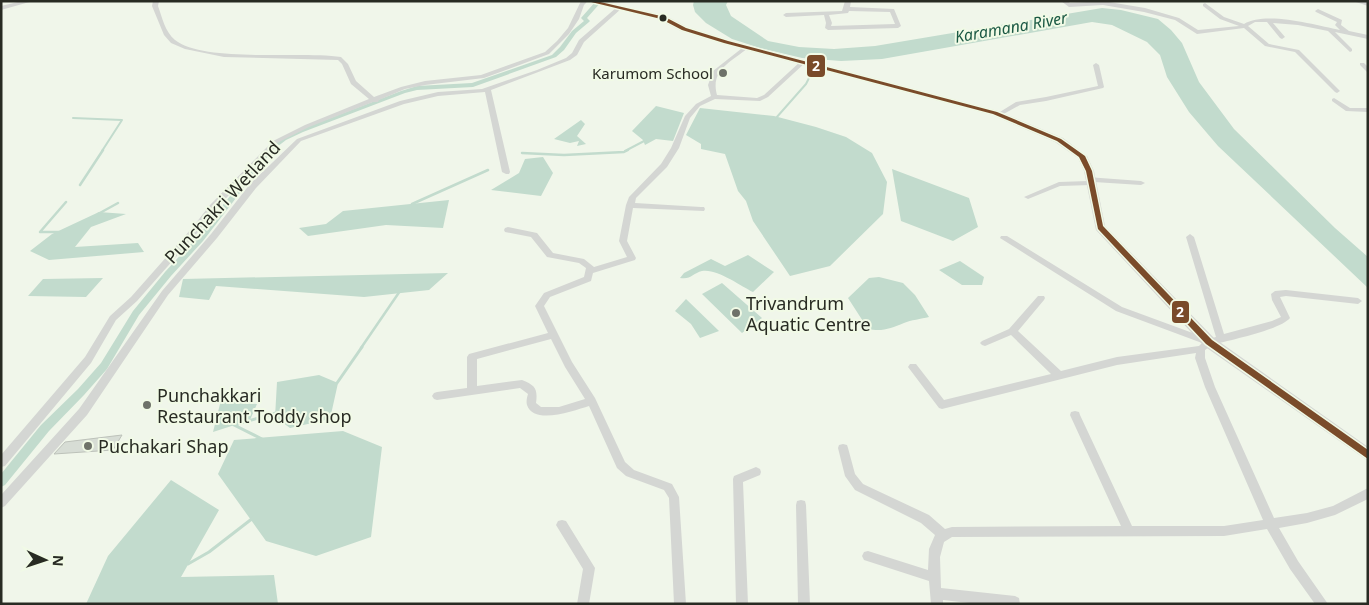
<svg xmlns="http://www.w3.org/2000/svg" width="1369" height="605" font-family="'Noto Sans',sans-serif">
  <rect width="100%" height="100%" fill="#f0f6ea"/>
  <path fill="#c2dbcd" d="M694,1H728L726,5L731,16L768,41L799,47L834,49L875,46L1102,8L1121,10L1158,19L1171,30L1182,43L1199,82L1234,129L1335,228L1368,257V288L1218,146L1189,112L1167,77L1160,55L1147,42L1112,25L1092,22L882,59L841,61L802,58L760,48L732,39L706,23L695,12L693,5Z
    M656,106L684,113L673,141L656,139L645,145L643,140L632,131Z
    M700,108L774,116L816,127L846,137L872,153L887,182L883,214L830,266L790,276L753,221L746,201L738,191L725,154L701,149V144L686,135Z
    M581,120L585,124L577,136L586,144L577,146L579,141L570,143L554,139Z
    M543,157L553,173L541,196L491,190L519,173L525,159Z
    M892,169L969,198L978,227L953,241L901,221Z
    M449,200L443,228L386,225L308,236L299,228L326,224L343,211Z
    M99,212L126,214L91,227L75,247L138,243L144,252L49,260L30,251L52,234Z
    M748,255L774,272L753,292C741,286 716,268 702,271C693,273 691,280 680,278L684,273L711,259L725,266Z
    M960,261L984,277L982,285H962L939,270Z
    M448,273L429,290L364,297L216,286L209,300L179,297L183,279Z
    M879,277L903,283L915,295L929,317C921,319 911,320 904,323C891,328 883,332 868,329L848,298L869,278Z
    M103,278L86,297L28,296L43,279Z
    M722,283L762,318L742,333L702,294Z
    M686,299L719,331L700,338L691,324L675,311Z
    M319,375L338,383L330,419L290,428L275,417L277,382Z
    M221,400L257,404L250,420L213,432Z
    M343,431L382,447L371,537L316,556L266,541L218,474L234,440Z
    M171,480L219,510L181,577L274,575L278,604H86L108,556Z"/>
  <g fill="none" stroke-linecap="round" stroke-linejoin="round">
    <path stroke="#c2dbcd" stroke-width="2" d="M73,118L122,120L102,151
      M776,118L806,84L814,68
      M625,151L646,140"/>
    <path stroke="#c2dbcd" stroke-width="2.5" d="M522,153L564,155L624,152L628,150
      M80,185L103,150
      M412,204L488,170
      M98,214L118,203
      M59,232H40L66,202
      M361,348L400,291"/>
    <path stroke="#c2dbcd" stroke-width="3" d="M337,383L362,347
      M262,439L234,425L276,413
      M188,564L209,552L253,518"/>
    <path fill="#c2dbcd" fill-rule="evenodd" d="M596,1H602L587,18L590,21L589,22L576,33L564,50L556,57L473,87L417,90L405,93L303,132L286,140L273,150L203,241L171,276L139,315L107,369L84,395L49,431L5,485L1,487V474L41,425L78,389L101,363L133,311L165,272L197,237L269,148L282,138L299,130L401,91L417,86L472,83L552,55L560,47L572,31L584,21L581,18Z"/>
  </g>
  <path fill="#d7ddd5" stroke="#bdc2ba" d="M122,435L113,450L54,454L65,442Z"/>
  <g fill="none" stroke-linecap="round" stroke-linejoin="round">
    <path fill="#d4d6d3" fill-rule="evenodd" d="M22,1H33L1,10V6Z
      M153,1H159L158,6C162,17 165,32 175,40C204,63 301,51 341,57L348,64L356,81L374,97L401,87L425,81L481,75L545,52L557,41L568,28L581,1H588L584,5L579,19L569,34L549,54L484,78L425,85L405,89L379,100L378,102H373L309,127L277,143L216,209L198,232L137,301L116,320L91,363L5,466L1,467V455L85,357L110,316L131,297L192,228L210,205L273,141L305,125L369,99L351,84L342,64L338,60L224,57L185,49L171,43L164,35L152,6Z
      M845,1H851L850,7L894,9L901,26L898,28L828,30L825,28L826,23L824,15L786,17L783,15L786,13L842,11ZM849,11L890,12L895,24L831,26L832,23L829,15L848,13Z
      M1061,1H1068L1070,3L1103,1L1145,8L1179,18L1198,30L1239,26L1220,19L1203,6V4L1205,3L1224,17L1244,24C1266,11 1314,25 1340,30L1335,25L1337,22L1316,12L1315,11L1318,9L1342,20L1341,25L1349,31L1368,35V39L1335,32L1352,49V51L1350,52L1328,31L1298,25L1273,23L1285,37L1282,39L1280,38L1267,22H1255L1248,26L1269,44L1299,50L1340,91L1337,93L1335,92L1295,52L1265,46L1244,28L1197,34L1175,20L1144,12L1103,5L1069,7Z
      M1355,1L1368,2V6L1356,2Z
      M617,7L622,8L584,42L577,55L570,60L491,90L510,172L509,174H506L502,172L485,92L438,96L404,104L301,141L256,188L217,238L168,295L87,415L5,506L1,508V495L79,409L162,291L211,234L250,184L297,139L400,101L438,92L482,89L537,70L566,58L572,53L579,40Z
      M746,45L748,46V48C731,62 710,70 717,95L757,98L764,95L801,61L806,62L768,97L760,101L715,99L700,106L690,118L679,148L667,167L636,198L635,203L701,207H704L705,209L704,211L633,208L627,241L636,258L635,260L593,273L591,281L550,297L544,306L572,362L595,398L625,462L634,470L672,484L679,497L686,604H674L669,498L664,490L626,476L617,468L589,406C575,410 534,426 527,405C526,402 527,397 528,394L520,388L437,400L434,399L432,396L434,393L437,392L467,388V357L469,354L548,333L535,306L544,293L584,277L586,268L579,263L547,257L531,237L505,232L504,230L505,228L508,227L537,233L553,253L584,259L594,267L627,257L619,241L626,205L629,197L661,164L671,148L685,116L696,104L711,96L708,85L713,71ZM551,339L565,367L585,399L559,407H541L536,403C538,389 535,385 522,380L477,386V359Z
      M1096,63L1099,65L1104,87L1103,88L1046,101L1020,105L1000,116H996L995,115L1016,102L1046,97L1098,86L1093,65Z
      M1360,63H1364L1368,67V73L1360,65Z
      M1334,98L1350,108H1368V112L1346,111L1332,101V99Z
      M1087,177L1141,181L1145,183L1141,185L1094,182V185H1091L1060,186L1028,199L1024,197L1059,182L1088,181L1086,179Z
      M1190,234L1194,237L1224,334L1272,321L1281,317L1272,300L1271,294L1275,291L1286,290L1358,298L1362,301L1358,304L1286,296L1280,297L1290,318C1280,330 1229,340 1212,345L1205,350V358L1215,387L1274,518L1307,513L1333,506L1368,488V499L1335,515L1307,523L1279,528L1298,561L1328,604H1315L1290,569L1267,529L1224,536L952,537L944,542L940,557L941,588L1015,596L1019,598L1020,604H978L943,600V604H931L929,581L864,560L862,556L864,552L868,551L928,570L929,549L935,535L921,523L855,490L845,476L838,448L839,445L843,444L847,445L848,448L855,474L863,484L929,515L945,529L952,527L1121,526L1070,415L1071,412L1075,411L1079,412L1080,415L1132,526H1224L1263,520L1205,387L1195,358L1196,353L1117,365L942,409L939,408L908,367L910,364H916L944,400L1051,374L1011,335L985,346L982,345L980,343L982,341L1009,329L1038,296H1044L1045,298L1044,300L1018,331L1061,371L1117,357L1199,346L1202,343L1116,311L1000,238L1001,236H1007L1122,307L1209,339L1216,337L1186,237Z
      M756,467L760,469L761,472L760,475L743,482L748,604H736L733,479L734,476Z
      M801,500L805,501L806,505L810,604H798L796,505L797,501Z
      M562,520L566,521L595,568L589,604H577L583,569L556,525L558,521Z"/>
    <path fill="#d4d6d3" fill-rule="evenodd" d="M585,1H600L666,16L687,27L729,40L998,111L1063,138L1087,156L1094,171L1105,226L1214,338L1368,447V461L1204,346L1096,230L1084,171L1078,158L1055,142L992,115L723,44L681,31L660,20Z"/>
    <g stroke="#f1fae6" stroke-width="3">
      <path id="bus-1" d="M587,1H596L665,17L686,28L728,41L997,112L1061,139L1085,156L1092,171L1103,226L1212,340L1368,450V459L1206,344L1098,229L1086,171L1079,157L1057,141L993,114L724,43L682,30L661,19Z"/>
    </g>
    <use href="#bus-1" fill="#7a4b2a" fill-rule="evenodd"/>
  </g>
  <circle fill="#282b23" stroke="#f1fae6" stroke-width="2" cx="663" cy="18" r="4.5"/>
  <g fill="#6e7269" stroke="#f1fae6" stroke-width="2">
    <circle cx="723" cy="73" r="5"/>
    <circle cx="736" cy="313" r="5"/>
    <circle cx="147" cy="405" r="5"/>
    <circle cx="88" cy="446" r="5"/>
  </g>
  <g text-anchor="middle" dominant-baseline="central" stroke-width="4" stroke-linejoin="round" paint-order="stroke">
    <g font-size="15" fill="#282b23" stroke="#f1fae6" text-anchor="end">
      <text x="713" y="73">Karumom School</text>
    </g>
    <g font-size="16" font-style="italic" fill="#1b5944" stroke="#f1fae6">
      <text transform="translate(1011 27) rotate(-10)">Karamana River</text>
    </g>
    <g font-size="18" fill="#282b23" stroke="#f1fae6">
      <text transform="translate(222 202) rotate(-47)">Punchakri Wetland</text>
    </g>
    <g font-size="18" fill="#282b23" stroke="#f1fae6" text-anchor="start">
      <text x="746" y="303">Trivandrum<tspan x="746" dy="21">Aquatic Centre</tspan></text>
      <text x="157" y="395">Punchakkari<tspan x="157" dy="21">Restaurant Toddy shop</tspan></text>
      <text x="98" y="446">Puchakari Shap</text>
    </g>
  </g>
  <g stroke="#f1fae6" stroke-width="2">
    <rect x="806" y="54" width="20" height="24" rx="5" fill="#7a4b2a"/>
    <rect x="1171" y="300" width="19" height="24" rx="5" fill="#7a4b2a"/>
  </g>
  <g font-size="14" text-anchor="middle" font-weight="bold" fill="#fff">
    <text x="816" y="71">2</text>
    <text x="1180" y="317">2</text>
  </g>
  <rect width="1369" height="605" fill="none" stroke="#282b23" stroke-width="5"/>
  <g transform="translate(45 560) rotate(93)" stroke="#f1fae6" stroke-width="4" paint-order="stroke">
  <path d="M0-4L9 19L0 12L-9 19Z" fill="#282b23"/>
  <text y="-8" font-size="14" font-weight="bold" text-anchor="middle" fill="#282b23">N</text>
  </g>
</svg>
